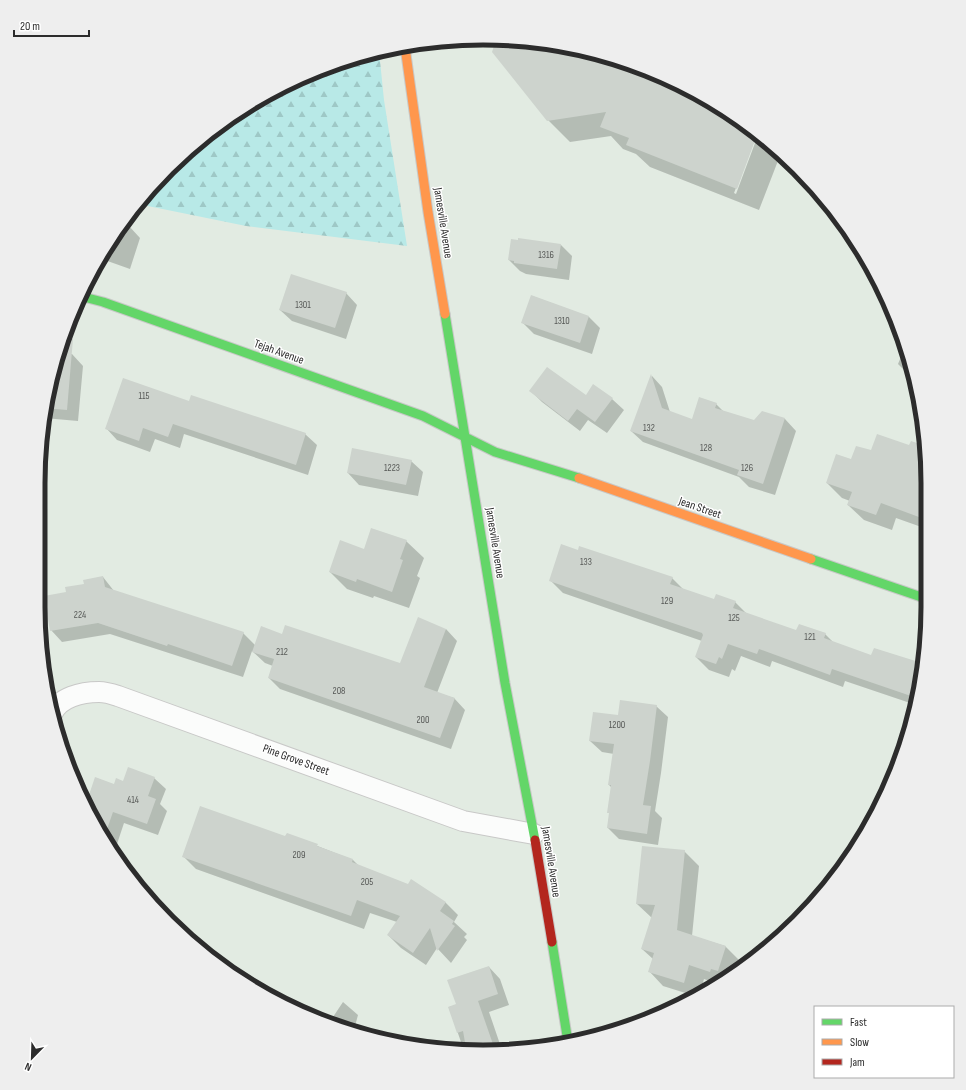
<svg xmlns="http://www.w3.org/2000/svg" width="966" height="1090" font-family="'Sofia Sans Condensed',sans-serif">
  <defs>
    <pattern id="forest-firs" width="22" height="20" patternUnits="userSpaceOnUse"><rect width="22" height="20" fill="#b8e9e7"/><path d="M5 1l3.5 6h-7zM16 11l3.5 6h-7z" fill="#9ec8c6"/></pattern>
  </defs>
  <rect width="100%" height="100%" fill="#e2ebe2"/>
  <path fill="url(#forest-firs)" d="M379,51L384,100L407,246L246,226L138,204L149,189L212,130L286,84L368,53Z"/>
  <path fill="#0003" d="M497,40L541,42L626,62L705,98L757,134L734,193L736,194L758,135L781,153L759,210L650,167L636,154L623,149L611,136L570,142L548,120Z
    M124,224L129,226L140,238L130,269L99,258Z
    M561,245L572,256L569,280L526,274L520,271L509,260Z
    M346,293L357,305L346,339L292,321L280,310Z
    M532,296L589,317L600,328L592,354L534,334L522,322Z
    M905,347L913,368L915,381L898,364Z
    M60,353L72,354L83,366L78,421L44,418L47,396Z
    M652,376L662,387L670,412L692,420L716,404L724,412L754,421L762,412L785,419L796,431L775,495L749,487L739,477L643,442L631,431Z
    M531,391L612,399L624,410L607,433L588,420L580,431L542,402Z
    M189,402L305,434L317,445L308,475L184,434L180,448L155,439L150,452L117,440L106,428Z
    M910,446L926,447L927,536L925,534L927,529L896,518L892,530L864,520L848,505L850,501L842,498L827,483L852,460L871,452Z
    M411,461L423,472L418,496L359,485L348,473Z
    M406,541L424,558L417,576L420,578L409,608L374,596L373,598L347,589L330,572L364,550Z
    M103,577L114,591L243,633L256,646L283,635L401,664L446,629L457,641L437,693L454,698L465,710L451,749L280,689L269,678L273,666L265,663L252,651L243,677L110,634L62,642L51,630L67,593Z
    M672,578L684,590L715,601L735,602L747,614L797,632L825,634L833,642L872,657L875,649L922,664L916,705L845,681L843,687L772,661L770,667L741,656L735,671L732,669L729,677L709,670L696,657L702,641L563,593L550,580Z
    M656,706L668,717L661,773L655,811L662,818L658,845L619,839L608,828L612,788L609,785L614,754L602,752L590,741L619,716Z
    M96,778L114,785L154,778L166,789L160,804L167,811L158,835L124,823L115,850L85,806Z
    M287,834L353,860L359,866L445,902L458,915L454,922L467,934L464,937L467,940L451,963L437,948L426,965L401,948L388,935L397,922L370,913L364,929L196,869L183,856L286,838Z
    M684,851L699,866L692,936L725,946L740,961L738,967L715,983L704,979L700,993L695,996L663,986L649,971L653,959L642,949L652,918L637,904Z
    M489,967L500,979L509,1005L489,1012L502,1050L464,1048L462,1045L449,1007L457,1005Z
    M343,1002L358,1015L354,1030L329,1023Z"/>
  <path fill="#cdd3cd" d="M496,40L541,42L626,62L705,98L757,135L737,189L626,145L629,138L600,127L606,112L547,121L492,52Z
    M518,238L561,244L557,269L514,263V261L508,260L511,239L518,240Z
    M291,274L347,292L335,328L279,310Z
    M531,295L589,316L580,343L521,323Z
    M64,337L73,339L67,410L45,408L47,396Z
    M547,367L586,395L593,384L613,398L595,422L577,409L568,421L529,391Z
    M651,374L662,408L692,419L699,397L717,403L715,408L754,420L762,411L785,418L763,484L737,475L739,470L630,431Z
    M123,378L189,401L191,395L306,433L296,465L173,424L168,437L143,428L139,441L105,429Z
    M877,434L909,445L911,441L926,446L927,520L881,503L876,515L847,505L852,492L826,483L836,454L851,459L856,446L871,450Z
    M352,448L412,460L406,485L347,473Z
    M371,528L407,540L400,559L403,560L392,592L357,579L356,582L329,572L340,540L364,549Z
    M561,544L578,550L579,546L673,577L670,584L714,599L716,594L736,601L733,608L796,630L799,624L826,633L824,638L871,655L874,648L922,663L911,696L832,669L830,675L759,649L757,654L728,644L722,659L719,657L716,664L695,657L703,635L702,633L549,581Z
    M103,576L105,587L244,632L232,666L168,644L167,646L98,623L50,631L44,596L66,592L65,587L84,584L83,580Z
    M418,617L446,629L424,687L455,698L440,738L268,678L274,659L252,652L261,626L282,634L285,625L400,663Z
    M620,700L657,705L650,761L643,805L651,806L647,834L607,828L609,813H607L611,785H608L614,744L589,741L593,712L618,715Z
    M128,767L155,777L148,796L156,799L147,824L113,812L105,835L84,804L80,795H89L95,777L114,784L116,778L123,781Z
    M200,806L285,836L287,833L318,844L317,846L353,859L352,862L408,884L411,879L446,902L440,911L454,921L452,924L455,926L437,951L430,928L413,953L387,935L400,916L357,900L351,916L182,857Z
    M642,846L685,850L677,930L726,946L718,971L711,969L710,972L689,965L684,983L648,972L654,953L641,949L655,905L636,904Z
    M489,966L498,994L478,1001L495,1050L466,1048L463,1031L457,1033L448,1007L456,1004L447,980Z"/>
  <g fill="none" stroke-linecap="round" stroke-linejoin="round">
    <g stroke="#c8c8c7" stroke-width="22">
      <path id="street" d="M52,714C59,697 82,692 99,692C105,692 112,694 118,696L463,821L534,834"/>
    </g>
    <g stroke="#c8c8c7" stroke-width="11">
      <path id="fast" d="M80,296L103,302L423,416L495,452L579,478
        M445,314L505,683L535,840
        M811,559L927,599
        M552,942L568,1042"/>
    </g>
    <g stroke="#c8c8c7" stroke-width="11">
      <path id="slow" d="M405,47L428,212L445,314
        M579,478L811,559"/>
    </g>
    <g stroke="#c8c8c7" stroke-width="11">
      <path id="jam" d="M535,840L552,942"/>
    </g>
    <use href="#street" stroke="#fbfcfb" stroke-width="20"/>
    <use href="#fast" stroke="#63d668" stroke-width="9"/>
    <use href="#slow" stroke="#ff974d" stroke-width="9"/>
    <use href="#jam" stroke="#b3261e" stroke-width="9"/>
  </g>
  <g text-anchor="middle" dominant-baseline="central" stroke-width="3" stroke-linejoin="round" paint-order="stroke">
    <g font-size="10" fill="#565856">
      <text x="546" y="255">1316</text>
      <text x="303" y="305">1301</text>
      <text x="562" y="321">1310</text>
      <text x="144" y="396">115</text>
      <text x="649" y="428">132</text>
      <text x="706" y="448">128</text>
      <text x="392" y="468">1223</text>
      <text x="747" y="468">126</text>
      <text x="586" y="562">133</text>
      <text x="667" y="601">129</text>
      <text x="80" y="615">224</text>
      <text x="734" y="618">125</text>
      <text x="810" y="637">121</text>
      <text x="282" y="652">212</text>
      <text x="339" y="691">208</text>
      <text x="423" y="720">200</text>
      <text x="617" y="725">1200</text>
      <text x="133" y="800">414</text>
      <text x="299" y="855">209</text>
      <text x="367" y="882">205</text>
    </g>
    <g font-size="12" fill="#2c2c2c" stroke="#fff">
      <text transform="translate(443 223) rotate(81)">Jamesville Avenue</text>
      <text transform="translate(279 352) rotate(20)">Tejah Avenue</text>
      <text transform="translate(700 508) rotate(19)">Jean Street</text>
      <text transform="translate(495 543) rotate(81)">Jamesville Avenue</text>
      <text transform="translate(296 760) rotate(20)">Pine Grove Street</text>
      <text transform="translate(551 862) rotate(81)">Jamesville Avenue</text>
    </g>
  </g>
  <path d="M0 0H966V1090H0ZM483 45H483A438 438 0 0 1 921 483V607A438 438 0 0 1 483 1045H483A438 438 0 0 1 45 607V483A438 438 0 0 1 483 45Z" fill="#eee" fill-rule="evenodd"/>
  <path fill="none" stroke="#2c2c2c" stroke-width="5" d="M483 45H483A438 438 0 0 1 921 483V607A438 438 0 0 1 483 1045H483A438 438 0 0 1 45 607V483A438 438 0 0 1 483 45Z"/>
  <rect x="814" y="1006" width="140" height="72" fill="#ffffff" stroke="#ababab"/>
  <rect x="822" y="1019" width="20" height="6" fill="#63d668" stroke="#ababab"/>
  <text x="850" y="1026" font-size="12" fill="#2c2c2c">Fast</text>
  <rect x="822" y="1039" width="20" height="6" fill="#ff974d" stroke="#ababab"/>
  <text x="850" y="1046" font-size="12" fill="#2c2c2c">Slow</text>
  <rect x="822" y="1059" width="20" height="6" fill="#b3261e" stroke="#ababab"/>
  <text x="850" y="1066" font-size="12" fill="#2c2c2c">Jam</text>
  <g transform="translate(32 1058) rotate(203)" stroke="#ffffff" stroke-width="3" paint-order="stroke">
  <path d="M0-3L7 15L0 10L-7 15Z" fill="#2c2c2c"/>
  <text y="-6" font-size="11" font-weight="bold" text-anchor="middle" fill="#2c2c2c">N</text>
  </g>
  <path d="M14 30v6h75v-6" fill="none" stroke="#2c2c2c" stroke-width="2"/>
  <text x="20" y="30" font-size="12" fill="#2c2c2c" stroke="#ffffff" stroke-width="3" paint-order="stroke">20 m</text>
</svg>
